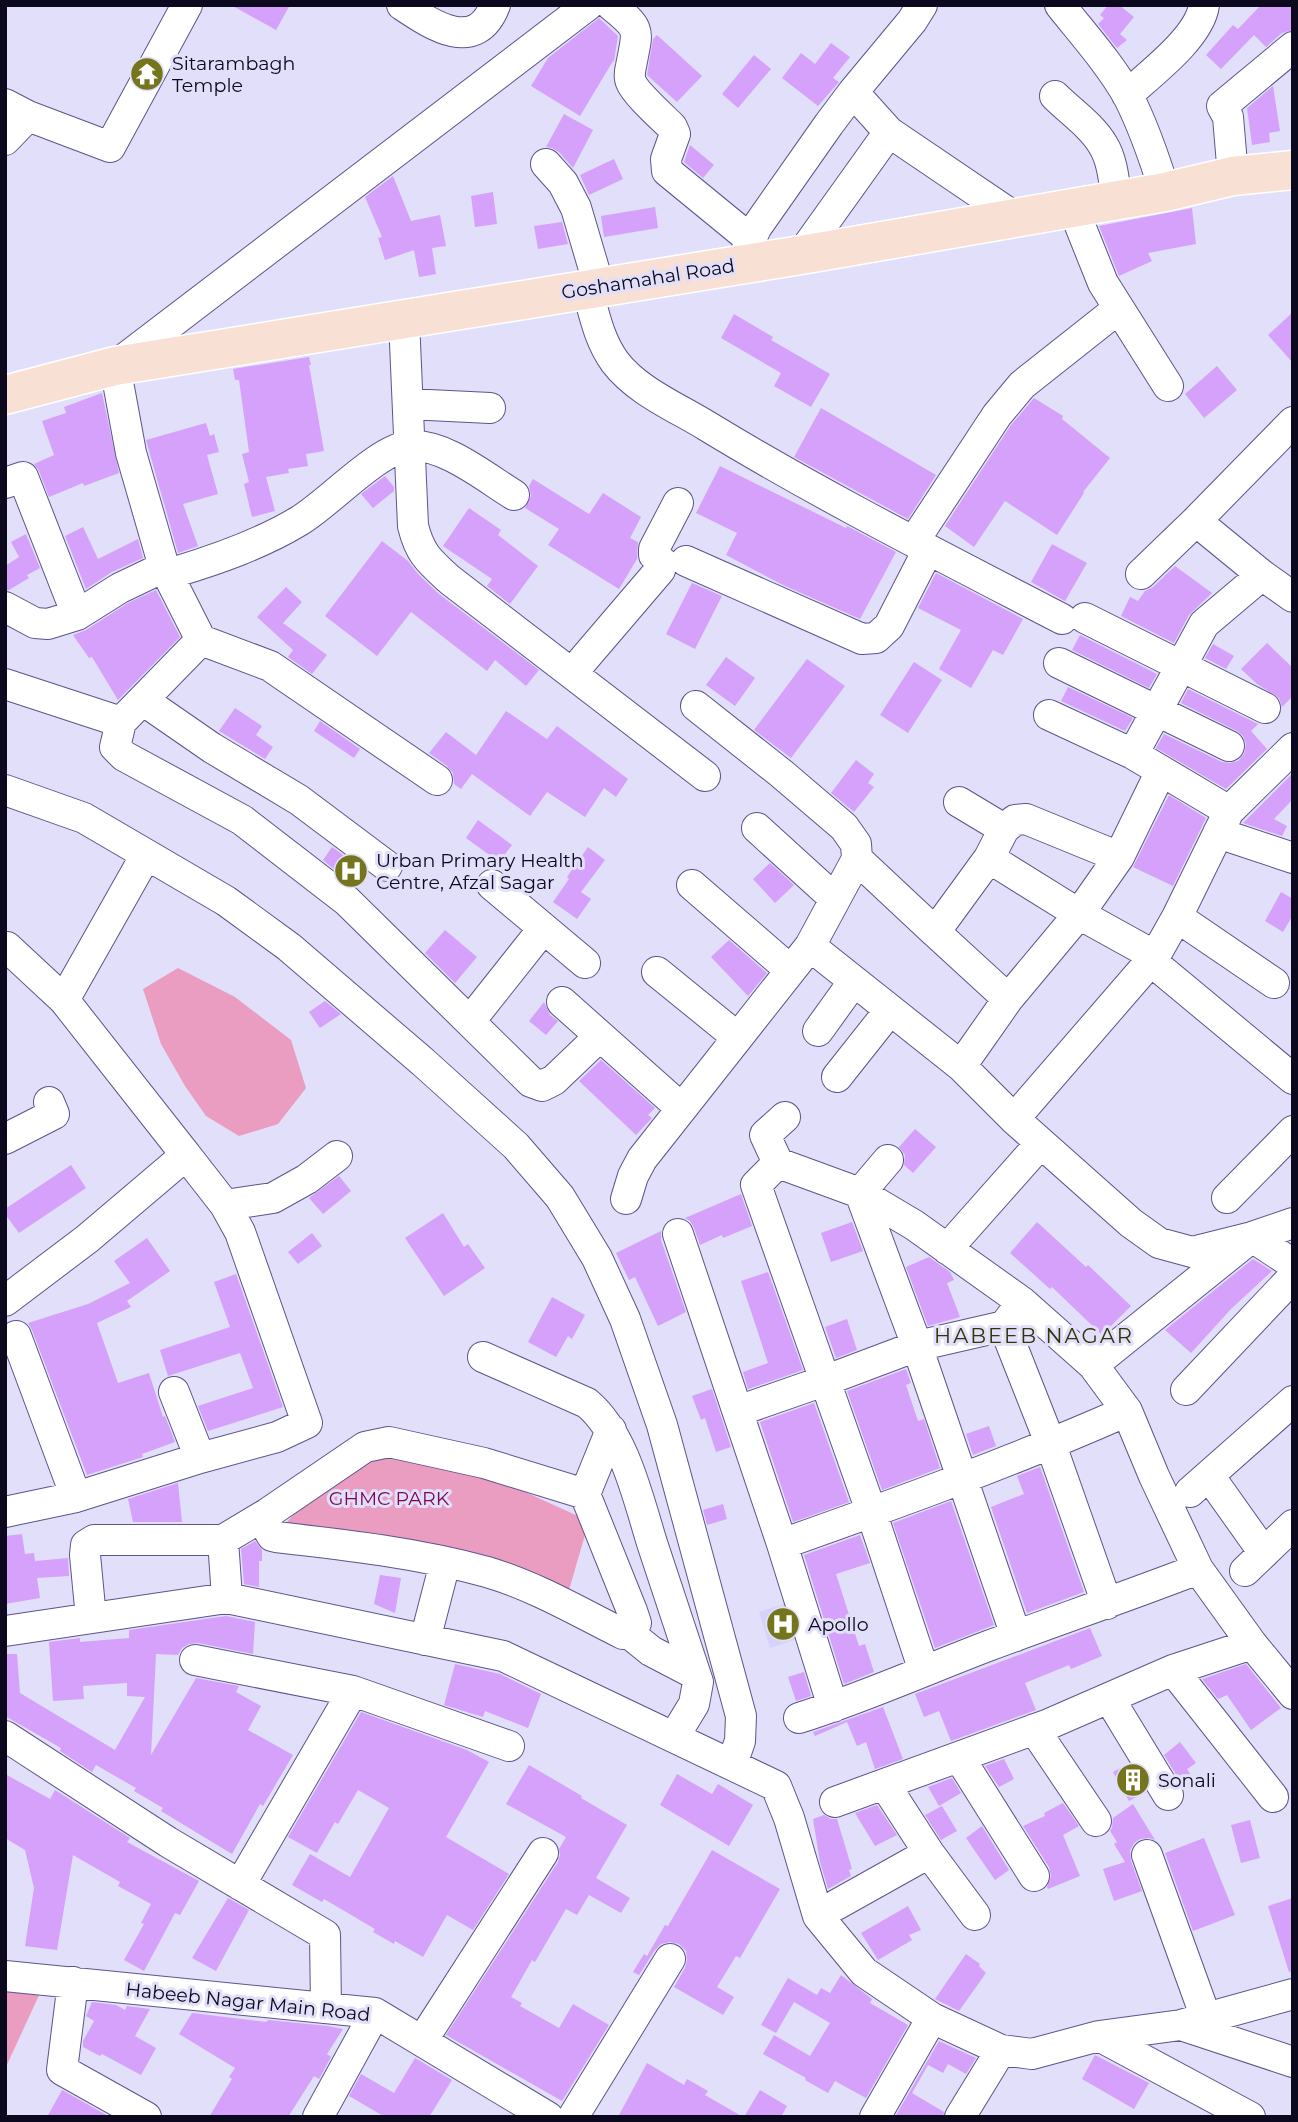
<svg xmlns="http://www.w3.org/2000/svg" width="1298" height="2122" font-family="Montserrat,sans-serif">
  <rect width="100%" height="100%" fill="#e1dff9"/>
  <path fill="#d7d2fd" d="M796,1600L807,1636L770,1648L759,1612Z"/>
  <path fill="#ea9cc1" d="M178,968L235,997L291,1040L306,1088L278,1124L239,1136L206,1116L185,1086L161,1044L143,989Z
    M379,1448L472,1468L589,1521L567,1597L277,1534L320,1483Z
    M5,1978L46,1980L5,2069Z"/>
  <path fill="#d5a1fa" d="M231,5H290L276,30Z
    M1108,5H1119L1134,17L1120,34L1127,40L1117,48L1098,24L1104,18L1100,15Z
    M1261,5H1293V30L1282,33L1266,47L1254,35L1221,69L1206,55L1233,25L1238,29Z
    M599,18L618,36L614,61H613L580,116L531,86L548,58Z
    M657,35L702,76L677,102L647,75L653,39Z
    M831,43L850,57L833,78L839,82L818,106L782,78L801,53L815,64Z
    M754,55L771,69L738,108L722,94Z
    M1273,86L1280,131L1269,133L1270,142L1252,145L1247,108Z
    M564,114L593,130L573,168L559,152L552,148L546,147Z
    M690,145L714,165L703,178L684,162Z
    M614,159L623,179L589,195L580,175Z
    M393,176L411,221L440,215L446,246L432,248L436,274L419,277L414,250L385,260L378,238L382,237L365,197Z
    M493,192L497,224L475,227L471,196Z
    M655,207L658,228L604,237L601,216Z
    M1192,208L1196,244L1148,253L1152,261L1119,276L1099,226Z
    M562,222L568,244L538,249L534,226Z
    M1293,312V363L1268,335Z
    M734,314L773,337L771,340L830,374L811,407L774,386L781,373L721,338Z
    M309,357L311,365H309L324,451L306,454L308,466L288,469L289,473L266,477L275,511L252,517L244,484L249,482L242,454L249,452L239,380H235L233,369Z
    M1217,366L1237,390L1204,418L1185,394Z
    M102,393L119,473L84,486L83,483L49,497L39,471L34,464L54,455L42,421L66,413L64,407Z
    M1034,398L1063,416L1062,419L1110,458L1083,492L1084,493L1057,535L1005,501L974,547L945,526L1011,425Z
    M821,408L936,475L908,519L794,457Z
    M206,423L210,436L214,434L219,452L207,455L218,494L183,504L198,546L178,553L146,440Z
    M720,466L846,528L847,526L896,552L860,619L783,585L726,555L737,533L696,513Z
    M385,476L394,487V491L373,508L361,494Z
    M533,479L589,514L603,493L641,517L630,538L638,542L637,559L619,589L548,545L559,529L525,508L531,496L529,486Z
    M469,508L501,530L498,535L538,566L510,604L487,586L492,579L443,546Z
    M83,527L98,559L138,539L143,558L112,572L86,589L65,536Z
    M26,534L40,568L27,575L29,578L9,590H5V566L19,557L11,542Z
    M382,541L408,561L418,574L439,594L539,670L526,686L495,660L487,671L411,612L377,656L325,616Z
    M1052,544L1087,563L1065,601L1031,582Z
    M1175,566L1212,593L1189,615L1174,643L1121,616L1130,597L1138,601L1145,591L1153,587Z
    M936,573L1023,619L1003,655L993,650L971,688L939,669L961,630L918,608Z
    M692,583L722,596L695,649L666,634Z
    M286,587L302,602L283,623L327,655L312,674L288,657L293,650L257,617Z
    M156,590L180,637L118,700L92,657L89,658L73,635L86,630L128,603Z
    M1080,635L1157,674L1149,688L1072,650Z
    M1267,643L1293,668V696L1282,707L1279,698L1257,684L1241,669Z
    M1213,644L1234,656L1226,669L1205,658Z
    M726,657L755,678L735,706L706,685Z
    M807,659L845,686L791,758L754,730Z
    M914,662L942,680L908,733L880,715Z
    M1068,687L1133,718L1125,731L1061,701Z
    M1188,689L1258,724L1251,731L1267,749L1226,789L1156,748L1164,734L1222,762L1230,763L1238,761L1244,754L1246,744L1243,736L1237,731L1181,703Z
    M235,708L262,726L256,735L273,747L265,759L219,731Z
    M506,711L547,739L557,726L628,779L616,797L604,788L585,817L547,792L530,816L472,774L461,789L454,784L453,773L447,766L429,753L446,732L476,755Z
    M320,721L360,749L354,758L314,731Z
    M856,760L874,774L868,783L874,787L854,812L831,793Z
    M1291,775L1293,776V799L1274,819L1287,826L1282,836L1243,823Z
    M1169,795L1206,818L1173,886L1133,867Z
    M478,820L512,845L499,862L466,838Z
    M332,847L350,860L340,874L323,860Z
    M588,847L605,860L581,892L591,899L577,919L553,902L569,879L567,877Z
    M770,863L794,885L775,903L753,879Z
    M1281,892L1293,899V915L1283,932L1265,921Z
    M445,930L477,957L455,983L425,953Z
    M729,940L767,973L748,996L711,957Z
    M325,1001L341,1014L320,1028L309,1012Z
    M544,1002L550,1015L558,1021L546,1035L529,1021Z
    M601,1060L655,1108L648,1115L652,1118L636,1135L579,1081Z
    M915,1129L936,1147L913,1173L904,1165L905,1155L899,1147Z
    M71,1165L86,1188L19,1233L5,1214V1209Z
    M339,1176L351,1191L323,1214L309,1198Z
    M741,1194L752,1226L723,1238L722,1235L700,1245L694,1228L690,1221L685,1218Z
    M443,1213L464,1247L468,1244L485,1268L444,1296L405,1238Z
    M852,1222L863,1251L831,1262L821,1233Z
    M1037,1222L1086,1267L1088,1265L1131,1306L1102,1335L1052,1287L1050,1289L1010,1253Z
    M661,1231V1240L686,1312L658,1326L635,1277L629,1280L616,1253Z
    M312,1233L322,1246L298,1264L288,1252Z
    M147,1238L170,1271L127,1301L131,1307L97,1323L118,1383L149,1373L163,1417L165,1416L175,1442L142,1454L143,1457L87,1475L32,1330L28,1323L88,1304L130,1283L114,1261Z
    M929,1257L950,1272L954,1280L947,1283L960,1317L928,1326L906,1267Z
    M1253,1259L1272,1271L1231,1309L1191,1353L1165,1330Z
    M768,1272L803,1370L748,1389L743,1372L768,1363L741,1281Z
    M236,1274L283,1407L208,1431L198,1406L253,1388L240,1353L168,1376L160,1350L230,1327L214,1282Z
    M552,1297L585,1315L572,1339L568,1336L556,1357L528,1342Z
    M847,1319L857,1350L836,1358L825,1327Z
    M906,1369L911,1383L906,1385L918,1421L924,1419L940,1468L882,1490L847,1391Z
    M712,1389L731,1447L716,1452L705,1418L701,1420L692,1396Z
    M814,1403L849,1502L793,1522L760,1422Z
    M989,1426L996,1446L973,1455L966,1434Z
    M1040,1467L1084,1592L1027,1613L991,1507L1024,1494L1017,1476Z
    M178,1483L182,1522H133L128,1499Z
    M951,1501L994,1625L935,1648L893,1523Z
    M723,1504L727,1519L707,1525L703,1510Z
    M22,1534L25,1554L34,1553L35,1561L68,1558L69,1576L37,1578L40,1598L5,1604V1536Z
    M860,1535L870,1563L836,1574L859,1646L865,1644L874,1672L844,1684L804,1555Z
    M255,1541L262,1550V1561H259V1587L244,1584L241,1549Z
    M380,1575L401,1578L395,1613L374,1604Z
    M226,1616L255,1622L253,1654L198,1643L189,1644L182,1648L178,1655L156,1654L151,1755L196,1678L239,1686L236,1692L261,1706L248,1730L293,1755L263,1806L260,1804L232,1854L161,1811L163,1808L134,1791L136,1788L96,1765L92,1772L60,1751L61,1748L5,1716V1654H17L20,1693L115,1750L145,1697L127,1696V1683L83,1686L84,1699L53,1701L49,1642L80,1638V1642L129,1638V1630Z
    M1090,1628L1102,1656L1071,1669L1069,1665L1025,1683L1036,1710L951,1741L939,1711L924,1717L915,1694Z
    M455,1664L500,1674L541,1694L528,1728L485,1711L483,1717L444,1705Z
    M1246,1664L1281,1708L1251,1730L1227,1695L1218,1699L1202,1679Z
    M804,1672L811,1696L796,1701L788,1677Z
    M883,1707L903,1759L875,1769L866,1742L857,1746L847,1722L815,1736L813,1732Z
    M361,1712L467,1750L489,1762L446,1837L509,1874L473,1930L447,1915L423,1957L395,1941L394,1944L373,1932L375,1929L324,1899L322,1902L292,1885L310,1854L350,1877L389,1808L358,1790L338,1824L335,1822L317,1853L288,1837Z
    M1180,1742L1196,1763L1187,1769L1190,1774L1180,1781L1164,1755Z
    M1004,1759L1014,1779L999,1787L985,1766Z
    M1129,1764L1146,1792L1129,1801L1113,1772Z
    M529,1765L582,1796L581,1798L627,1825L596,1878L630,1898L621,1913L589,1895L577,1915L566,1909L535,1962L532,1960L511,1997L522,2003L520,2006L559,2028L573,2004L609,2025L562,2101L446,2035L558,1862L560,1855L559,1849L566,1837L506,1804Z
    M5,1774L50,1799L55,1790L130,1838L127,1842L199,1881L180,1915L175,1913L144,1971L124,1960L144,1924L141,1923L151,1904L118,1886L120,1882L73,1855L57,1950L25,1946L34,1888L25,1850L5,1838Z
    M677,1774L712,1794L718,1784L753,1805L729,1846L660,1805Z
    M952,1778L961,1793L939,1806L928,1787Z
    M1063,1803L1079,1826L1063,1835L1080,1876L1048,1889L1047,1887L1051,1876L1049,1867L1023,1826L1045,1816L1044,1813Z
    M1133,1804L1155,1840L1149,1838L1140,1839L1134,1843L1130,1851L1131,1861L1142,1891L1114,1901L1103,1869L1125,1862L1114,1844L1117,1842L1110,1831L1112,1828L1113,1818Z
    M877,1805L897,1835L875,1846L855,1813Z
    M942,1806L957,1831L941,1840L925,1815Z
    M824,1815L831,1819H837L852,1869L849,1870L851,1876L828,1889L820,1862L813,1819Z
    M1250,1820L1260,1858L1241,1863L1231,1825Z
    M982,1826L1009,1870L995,1880L966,1838Z
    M1204,1838L1235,1915L1193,1931L1165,1853Z
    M712,1850L780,1889L740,1958L736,1956L717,1987L734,1997L723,2015L674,1987L685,1968L687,1960L686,1951L679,1944L670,1942L661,1944L655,1950L639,1975L633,1972L644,1954L647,1956L665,1925L668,1926Z
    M228,1898L249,1910L216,1971L192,1958Z
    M1293,1898V1971L1289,1972L1268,1906Z
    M908,1906L921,1930L909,1935L912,1940L878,1960L861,1933Z
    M966,1954L980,1964L979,1966L986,1973L959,2011L935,1999Z
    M841,1975L872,1999L870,2003L908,2025L866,2098L835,2081L828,2093L805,2080L806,2078L763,2054L774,2035L810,2056L830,2023L794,2002L776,2033L761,2025L788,1978L817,1995L821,1988L830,1993Z
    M92,2002L116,2005L125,2010L127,2006L150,2009L135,2036L156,2048L141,2075L102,2054L100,2056L83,2047V2041L94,2021L86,2016Z
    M192,2013L266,2022L268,2020L328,2026L343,2029L327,2054L331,2057L319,2079L314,2076L288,2117H209L232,2079L229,2077L235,2068L179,2034Z
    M939,2041L976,2058L966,2074L948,2064L943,2073L928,2065L912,2093L944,2112L943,2117H895Z
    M1095,2055L1149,2083L1134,2109L1082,2079Z
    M415,2058L452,2080L429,2117H385L349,2096L361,2074L394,2093Z
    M647,2063L684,2085L687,2079L708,2091L705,2095L743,2117H618Z
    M62,2090L110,2117H47Z
    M760,2090L787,2106L781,2117H744Z"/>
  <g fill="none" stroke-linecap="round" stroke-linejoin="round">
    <g stroke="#5d548c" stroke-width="32">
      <path id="minor" d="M402,5C432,25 476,55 495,5
        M611,5C642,30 638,29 631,66C630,70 629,78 631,82C635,93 663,118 672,127L675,134L666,159L667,171L750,239
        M1060,5C1083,34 1110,64 1128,96C1144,127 1155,160 1165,192
        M1127,95C1150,74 1200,37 1204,5
        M1055,96C1071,112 1092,126 1103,145C1113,161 1114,183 1117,201
        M5,104L28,116L110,147L187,5
        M889,132L1016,218
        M5,140L28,116
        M546,164L563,183L576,208L599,286
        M1233,176L1228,117L1222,106L1293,47
        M1073,208L1103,283L1168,386
        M801,255L889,132L853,92L912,21L922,5
        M748,259L747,249L756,228L829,124L853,92
        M587,288C594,314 599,340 615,362C637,391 676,407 707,426C822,496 943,557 1062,619
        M404,320L413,526C420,554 429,561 450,580L705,776
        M408,404L490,408
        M5,483L23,477L77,615
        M1196,521L1262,575L1293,597
        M914,541L997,415L1022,385L1118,309
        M686,561L862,639L876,638L889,626L928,550
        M1141,574L1196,521L1293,422
        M5,607L35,623L48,624L77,615L120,588L164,567L175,572C218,559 261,544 299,521C328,504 378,449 409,446C444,443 486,478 514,495
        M1085,618L1265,708
        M201,640L121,722L115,747L124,756L242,820L347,901L531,1082L542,1086L554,1080L600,1036
        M1059,663L1229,746
        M572,673L660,570L662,562L654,555V549L678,503
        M5,684L121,722
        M144,701L212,748L299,800L387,866
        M696,706L782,774L844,827L856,844L857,859L935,932L989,858L1004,829L1015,820L1026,819L1119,857
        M1049,715L1133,754L1229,811
        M1133,754L1204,624L1262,575
        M437,780L270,666L201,640L164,567L131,453L115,366L588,5
        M5,790L84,818L226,901L289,947L423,1062L516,1146L560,1197L597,1258L625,1319L662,1425L741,1716L740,1741L732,1764
        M959,802L1004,829
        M757,828L835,899
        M1218,833L1293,858
        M989,858L1079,914L1155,956
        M492,885L585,963
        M692,885L789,969
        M1177,917L1274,983
        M935,932L1008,999
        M810,946L961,1066L1014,1119L1131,1223L1159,1243L1192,1252L1252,1237L1293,1223
        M5,949L7,947L64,1000L186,1155L87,1239L5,1301
        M1151,961L1293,1079
        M657,972L737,1037
        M64,1000L146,855
        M562,1002L681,1108
        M470,1021L543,929
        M818,1031L854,981
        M961,1066L1008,999L1079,914L1119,857L1161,771
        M837,1077L890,1010
        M785,1117L765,1135L778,1163L860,1193L914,1225L1022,1302L1093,1365L1127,1411L1154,1476L1198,1569L1252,1644L1293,1694
        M1014,1119L1155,956L1177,917L1229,811L1293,748
        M5,1139L54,1114L49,1102
        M888,1160L860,1193L917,1346L1016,1636
        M778,1163L756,1185L871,1511L924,1671
        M1227,1198L1293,1131
        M626,1199L633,1176L642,1159L810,946L857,859
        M225,1205L273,1198L307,1179L337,1156
        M678,1234L782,1544C898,1503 1014,1461 1127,1411
        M947,1249L1041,1143
        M1004,1326L1051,1445L1107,1604
        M16,1336L76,1497
        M483,1357L587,1403C624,1434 638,1498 652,1543C668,1590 683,1636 698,1682L694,1704L674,1737
        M1093,1365L1252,1237L1293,1264
        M1186,1390L1293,1277
        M174,1392L200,1458
        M738,1411L824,1381L917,1346L1004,1326L1022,1302
        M1210,1477L1264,1553
        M1190,1492L1293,1401
        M585,1494L484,1463L389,1442L365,1447L268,1513L265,1524L272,1536L276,1537C347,1545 418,1553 487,1572C535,1586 579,1612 623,1634H630L636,1623L632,1611L585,1494L611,1430
        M5,1512L76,1497L200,1458L277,1437L307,1423L240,1232L225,1205L186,1155
        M223,1540L227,1598
        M782,1544L833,1707
        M1245,1571L1293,1525
        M91,1618L85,1555L86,1545L94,1540H223L268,1513
        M5,1631L227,1598L503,1656L776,1786L789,1818L818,1916L864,1972L932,2018L1001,2050L1032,2054L1099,2036L1181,2025L1293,1994
        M630,1634L651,1651L695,1674
        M425,1640L445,1563
        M195,1660L353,1691L240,1885
        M1173,1670L1273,1797
        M353,1691L509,1746
        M1109,1698L1168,1795
        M799,1718C863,1698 925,1670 988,1646C1058,1620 1128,1596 1198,1569
        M1034,1729L1096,1821
        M5,1736L168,1842L325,1935L326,2008
        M959,1757L1034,1876
        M885,1785L929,1853L975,1915
        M835,1802L1049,1724L1173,1670L1252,1644
        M1147,1855L1206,2018
        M836,1905L929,1853
        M5,1976L375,2013L548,2117
        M73,1982L62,2070L146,2117
        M1181,2025L1293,2062
        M1099,2036L1250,2117
        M422,2041L543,1853
        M318,2117L375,2013
        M573,2117L670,1959
        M875,2117L932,2018
        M960,2117L1001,2050"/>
    </g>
    <g stroke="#fff" stroke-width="41">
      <path id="major" d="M5,395L115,366L801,255L1165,192L1233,176L1293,170"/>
    </g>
    <use href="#minor" stroke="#fff" stroke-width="30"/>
    <use href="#major" stroke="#f8e0d4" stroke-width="38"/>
  </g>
  <defs>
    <g id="temple-disc" transform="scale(1.75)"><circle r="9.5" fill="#74751c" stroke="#e1dff9"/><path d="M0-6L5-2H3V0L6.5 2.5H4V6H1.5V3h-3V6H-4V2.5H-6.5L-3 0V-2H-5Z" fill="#fff"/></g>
    <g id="hospital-disc" transform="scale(1.75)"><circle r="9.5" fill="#74751c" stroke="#e1dff9"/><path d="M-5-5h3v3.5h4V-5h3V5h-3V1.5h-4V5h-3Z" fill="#fff"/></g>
    <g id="building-disc" transform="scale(1.75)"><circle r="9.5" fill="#74751c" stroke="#e1dff9"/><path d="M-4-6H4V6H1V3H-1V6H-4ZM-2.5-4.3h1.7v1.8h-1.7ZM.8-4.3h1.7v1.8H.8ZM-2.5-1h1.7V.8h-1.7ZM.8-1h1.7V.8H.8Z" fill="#fff"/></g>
  </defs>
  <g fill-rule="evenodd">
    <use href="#temple-disc" x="147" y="74"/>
    <use href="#hospital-disc" x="351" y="871"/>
    <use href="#hospital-disc" x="783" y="1624"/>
    <use href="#building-disc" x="1133" y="1780"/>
  </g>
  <g text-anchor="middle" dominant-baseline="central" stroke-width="6" stroke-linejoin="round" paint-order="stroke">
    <g font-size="19" fill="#0c081d" stroke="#e1dff9" text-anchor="start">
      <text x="172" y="63">Sitarambagh<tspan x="172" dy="22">Temple</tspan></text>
      <text x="376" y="860">Urban Primary Health<tspan x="376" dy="22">Centre, Afzal Sagar</tspan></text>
      <text x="808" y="1624">Apollo</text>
      <text x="1158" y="1780">Sonali</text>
    </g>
    <g font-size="19" fill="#0c081d" stroke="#e1dff9">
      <text transform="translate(648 279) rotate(-9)">Goshamahal Road</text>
      <text transform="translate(248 2002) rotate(6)">Habeeb Nagar Main Road</text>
    </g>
    <g font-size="19" fill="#7c0550" stroke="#e1dff9">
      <text x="389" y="1498">GHMC PARK</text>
    </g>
    <g font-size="21" letter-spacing="2" fill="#333309" stroke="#e1dff9">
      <text x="1034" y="1335">HABEEB NAGAR</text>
    </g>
  </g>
  <rect width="1298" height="2122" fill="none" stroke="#0c081d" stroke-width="14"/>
</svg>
